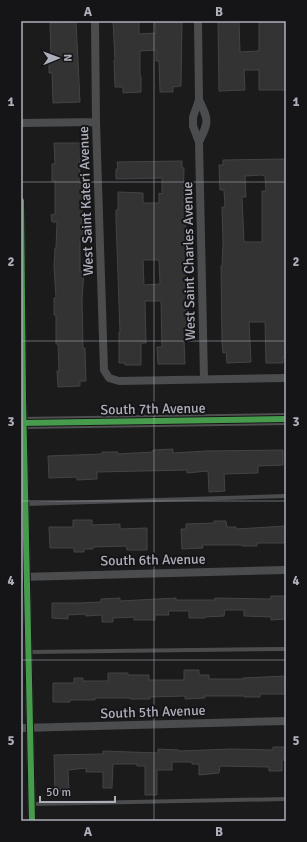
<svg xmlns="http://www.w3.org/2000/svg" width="307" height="842" font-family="Signika,sans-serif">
  <rect width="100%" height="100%" fill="#1b1b1b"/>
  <path fill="#333" stroke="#444447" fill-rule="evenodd" d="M113,21H139V34L156,33L155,21H182L181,86L173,87V92H160L159,61H156V50L140,51V76H141V92L123,93V87H115L114,60H115Z
    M218,21H239L240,52L259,51V21H285V90H259V70H244L245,90L219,91Z
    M76,22L80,102L53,103L52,73H49V55H51L50,23Z
    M54,143H81L79,183H82V230H83V242H80V271H84L82,299L83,348H85L86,381H80V386L58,387L57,371H59L58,344H56V315H54V298H56L54,266L55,248H56L57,222H52L51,215L55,214V181H52V164H55Z
    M286,159V357H283V363H266L265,322H249L251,362L227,363L226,352L223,353L222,341L221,266H222L223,243L222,207H225L224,190H220L219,165H223V160ZM261,175L265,176L266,191H262V242H244L242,197H246L245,176Z
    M182,161V168H184L183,207H185L186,218L185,249H186L187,259L186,306H187L188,317V341H184L185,364H158L157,347H162L161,301H145L146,343H141V365H125V363H119V332H120L116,220V210H118V192L143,193V203H159V193L162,194V178L116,179V169H118L117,162ZM143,260H159L160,284L144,285Z
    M173,449V453L207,451L283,450V465L258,466V473L224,474L225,491L209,492L208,471L187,473V470L97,472V479L77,480V477L49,478L48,456L102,454V452H118V454L153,452V450Z
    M73,520H92V525L120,524V529L147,528V550H127L126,546L93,547V549H84V552H74V548H50L49,527H73Z
    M214,521H226L227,527H236V529L286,526V543H257V546H242V545H202L203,548L182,549L181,529H186V524L214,523Z
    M271,596H285L286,619L271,620V617L244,616V610H225L224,616L205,617V618H189V611H168L169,615H155V620H134V617L113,618V622H102V615L86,616V614L68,615V619L52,618V603H78L101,602V599L120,598V601L176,598V600H215V598L271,599Z
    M184,670H199V675H209V679H243V678L286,676V694H260V697H244V696H205V698L185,699V696L150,697V699H130V698H95V700H70V702H53V683H74V678H83V681H108V673H128V675H149V680H184Z
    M273,747H286V760H282V771H269V767L220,766L219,773L199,775V764H192V762H172V770H157V795H145V766H137V764H113L112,788H103V772H86V768L68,770L69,791H55L54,755L103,754V751L158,753V749L179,750V751L233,749L273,750Z"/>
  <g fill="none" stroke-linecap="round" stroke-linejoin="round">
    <path stroke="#4b4c4e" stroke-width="4" d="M26,504L286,496
      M28,652L286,649
      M32,804L286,799"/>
    <path stroke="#4b4c4e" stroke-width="8" d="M95,21L96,122L104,370L109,378L119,381L286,378
      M198,21L199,100L193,117V126L199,142L204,379
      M199,100C209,121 209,121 199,142
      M21,123L96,122
      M21,201L23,397L32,821
      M21,577L286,570
      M21,728L286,721"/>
    <path stroke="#4f4f52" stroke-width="12" d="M21,423L286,419"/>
    <g stroke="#151517" stroke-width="8">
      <path id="cycleway" d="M21,201L23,397L32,821
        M21,423L286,419"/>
    </g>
    <use href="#cycleway" stroke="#469c4c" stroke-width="6"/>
  </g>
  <path fill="none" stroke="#adafbb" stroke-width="1" stroke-opacity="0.55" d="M154,21V821M21,182H286M21,341H286M21,501H286M21,660H286"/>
  <g text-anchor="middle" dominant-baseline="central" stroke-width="4" stroke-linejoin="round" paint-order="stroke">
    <g font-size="14" fill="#adafbb" stroke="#151517">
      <text transform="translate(86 201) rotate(-92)">West Saint Kateri Avenue</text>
      <text transform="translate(189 261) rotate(-91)">West Saint Charles Avenue</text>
      <text transform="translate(153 409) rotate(-1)">South 7th Avenue</text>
      <text transform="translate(153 560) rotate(-1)">South 6th Avenue</text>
      <text transform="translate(153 712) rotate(-2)">South 5th Avenue</text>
    </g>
  </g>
  <rect width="307" height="842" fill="none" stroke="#151517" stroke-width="44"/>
  <g transform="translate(58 58) rotate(89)" stroke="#151517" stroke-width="3" paint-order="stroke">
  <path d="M0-3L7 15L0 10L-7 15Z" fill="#adafbb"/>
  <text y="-6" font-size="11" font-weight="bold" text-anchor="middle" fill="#adafbb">N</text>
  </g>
  <path d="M40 796v6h75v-6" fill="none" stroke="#adafbb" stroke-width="2"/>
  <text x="46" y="796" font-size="12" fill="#adafbb" stroke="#151517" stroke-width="3" paint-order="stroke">50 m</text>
  <rect x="22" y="22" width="263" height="798" fill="none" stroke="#adafbb" stroke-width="1.5"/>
  <g font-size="13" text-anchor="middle" font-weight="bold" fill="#adafbb">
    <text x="88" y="16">A</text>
    <text x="219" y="16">B</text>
    <text x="11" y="106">1</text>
    <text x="296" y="106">1</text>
    <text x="11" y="266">2</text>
    <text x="296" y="266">2</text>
    <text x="11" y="426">3</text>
    <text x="296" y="426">3</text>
    <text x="11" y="585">4</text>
    <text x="296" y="585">4</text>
    <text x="11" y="745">5</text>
    <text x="296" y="745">5</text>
    <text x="88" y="836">A</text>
    <text x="219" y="836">B</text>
  </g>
</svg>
